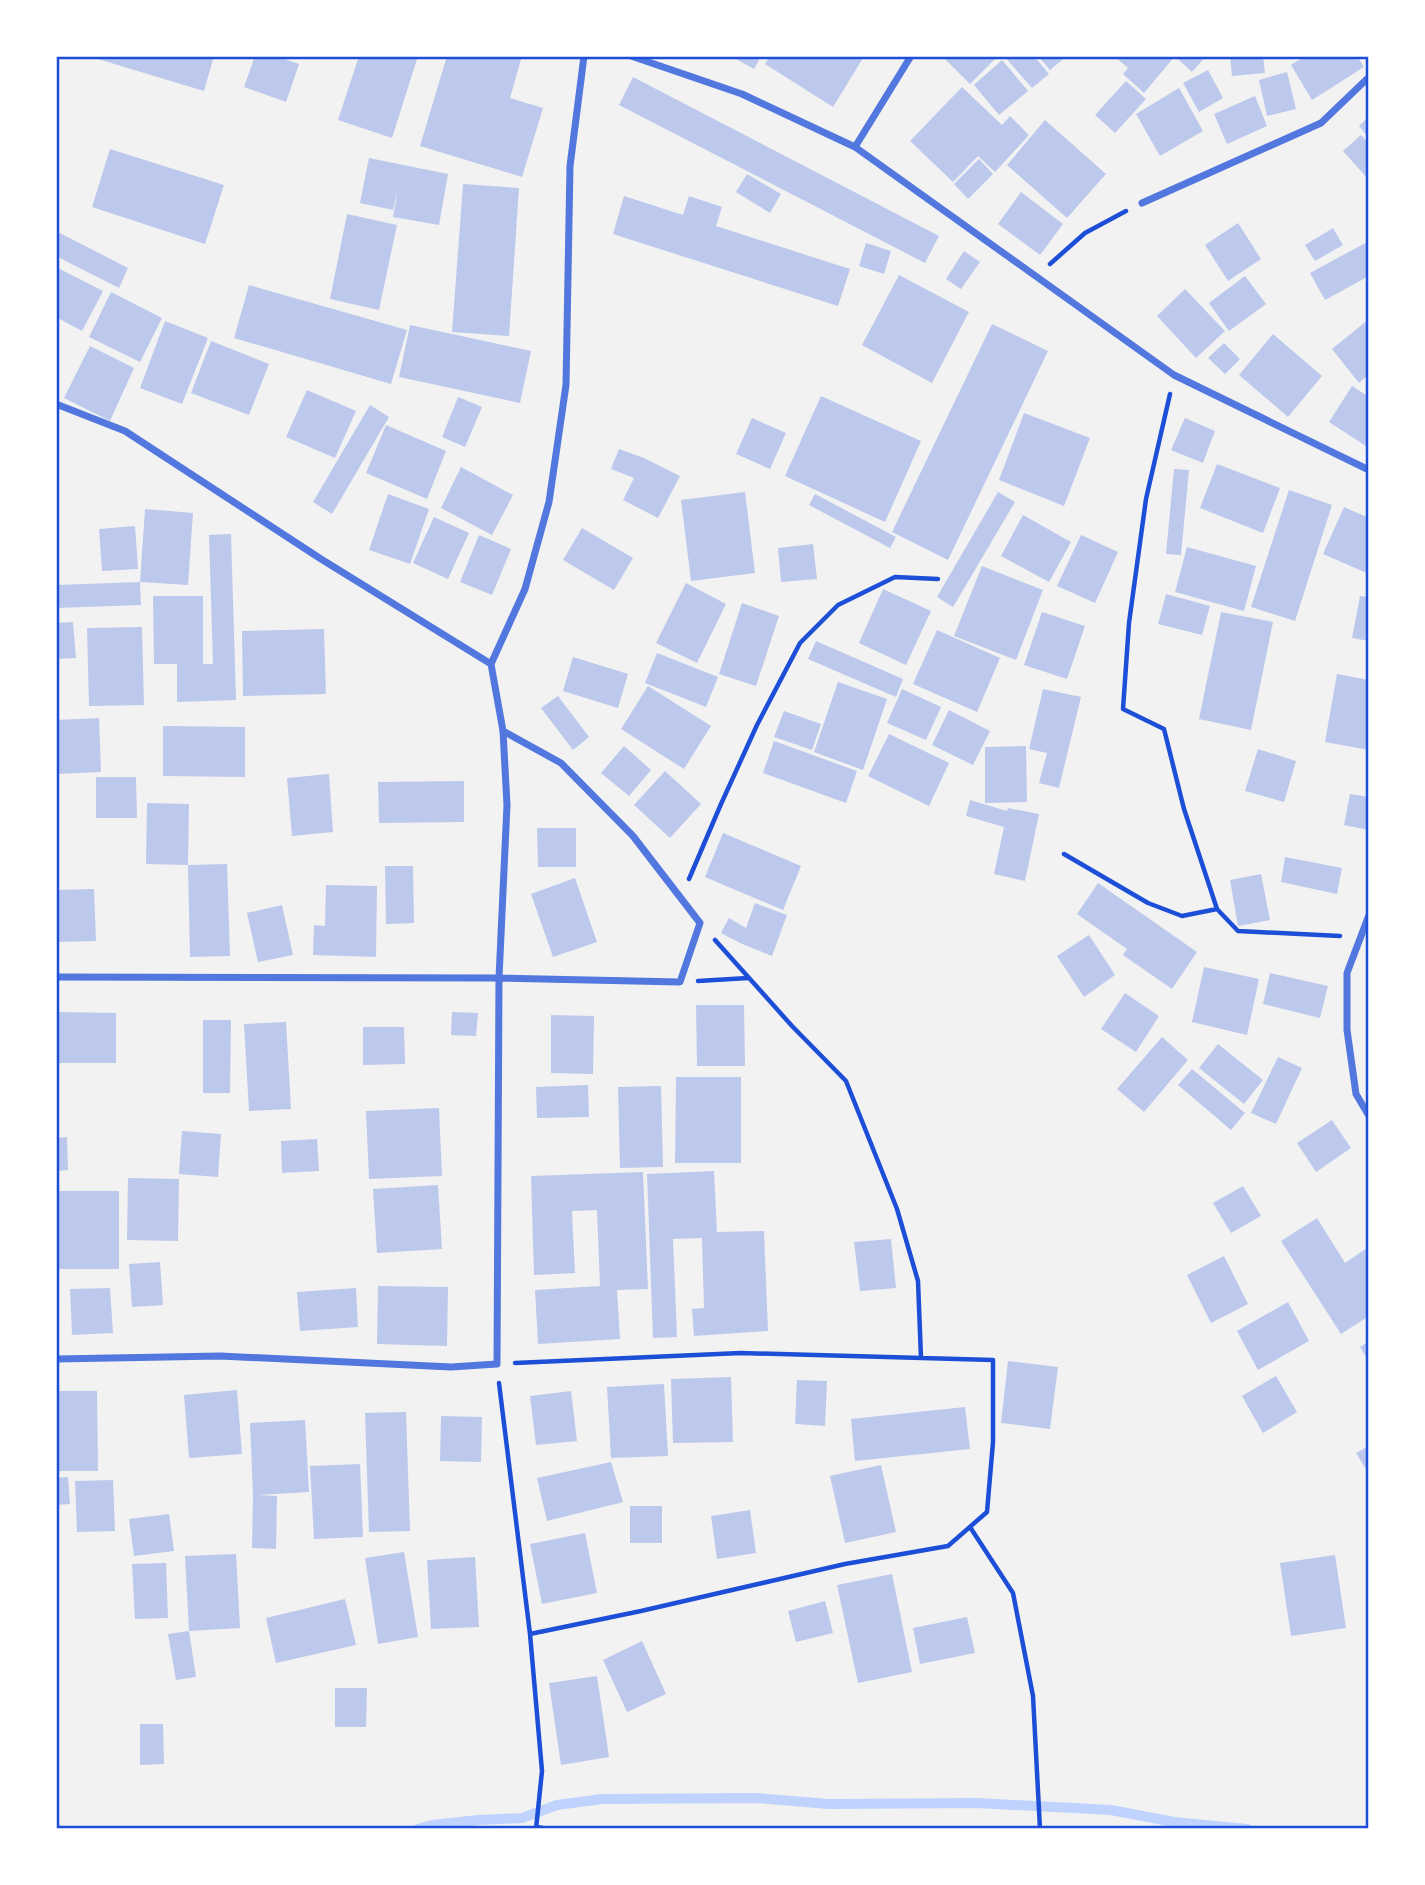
<svg xmlns="http://www.w3.org/2000/svg" width="1425" height="1885" font-family="'Noto Sans',sans-serif">
  <rect width="100%" height="100%" fill="#f2f2f2"/>
  <g fill="none" stroke-linecap="round" stroke-linejoin="round">
    <path stroke="#bfd3fe" stroke-width="10" d="M56,1829H57
      M418,1829L432,1825L478,1820L522,1818L557,1805L602,1799L757,1798L829,1804L977,1803L1111,1810L1174,1822L1247,1829"/>
  </g>
  <path fill="#bdc9ec" d="M88,56H214L204,91Z
    M255,56H276L299,64L286,102L244,87Z
    M359,56H418L392,138L338,120Z
    M447,56H522L510,98L543,108L522,177L420,146Z
    M738,56H761L754,69L736,59Z
    M770,56H859L863,58L833,107L765,64Z
    M942,56H998L970,84Z
    M1004,56H1034L1049,74L1032,88Z
    M1038,56H1067L1050,70Z
    M1114,56H1175L1144,93L1123,74L1128,68Z
    M1179,56H1206L1192,72L1177,58Z
    M1230,56H1263L1265,73L1232,76Z
    M1305,56H1357L1364,67L1312,100L1291,65Z
    M1002,60L1028,91L999,115L974,85Z
    M1208,70L1223,98L1199,112L1183,83Z
    M1287,72L1296,109L1267,116L1259,80Z
    M633,77L939,236L925,263L619,105Z
    M1126,81L1146,99L1115,133L1095,115Z
    M962,87L1002,125L1010,116L1029,135L995,172L978,156L953,182L910,141Z
    M1179,88L1203,131L1160,156L1136,114Z
    M1255,96L1267,126L1227,144L1214,114Z
    M1369,116V138L1359,126Z
    M1045,120L1106,174L1067,218L1007,165Z
    M1361,135L1369,144V180L1343,151Z
    M110,149L224,185L205,244L92,207Z
    M369,158L448,174L439,225L393,217L398,188L393,210L360,203Z
    M979,159L993,174L968,199L954,184Z
    M747,174L781,194L770,213L736,192Z
    M463,184L519,188L509,336L452,332Z
    M1021,192L1063,224L1040,255L998,224Z
    M624,196L683,215L689,196L722,207L716,226L850,269L838,306L613,234Z
    M347,214L397,225L379,310L330,299Z
    M1238,223L1261,259L1228,281L1205,245Z
    M1333,228L1343,245L1315,261L1305,245Z
    M56,231L128,268L119,288L56,256Z
    M1369,241V276L1325,300L1310,273Z
    M866,243L891,251L884,274L859,266Z
    M964,251L980,262L961,289L946,279Z
    M56,267L103,291L82,331L56,317Z
    M899,275L969,312L932,383L862,345Z
    M1245,276L1266,304L1229,331L1209,303Z
    M249,285L407,330L391,384L234,338Z
    M1185,289L1225,331L1196,358L1157,316Z
    M111,292L162,318L140,362L89,337Z
    M1369,319V374L1359,383L1332,349Z
    M165,321L208,338L182,404L140,388Z
    M992,324L1048,351L948,560L892,532Z
    M410,325L531,351L520,403L399,377Z
    M1273,334L1322,376L1288,417L1239,375Z
    M211,341L269,364L249,415L191,393Z
    M1224,343L1240,359L1225,374L1208,358Z
    M90,346L134,368L110,421L64,398Z
    M1352,386L1369,397V448L1329,422Z
    M307,390L356,411L335,458L286,437Z
    M821,396L921,441L885,522L785,476Z
    M458,397L482,407L465,447L442,437Z
    M370,405L389,417L332,514L313,502Z
    M1024,413L1090,438L1064,506L999,480Z
    M752,418L786,433L770,469L736,454Z
    M1185,418L1215,431L1203,463L1171,450Z
    M386,425L446,451L427,499L366,473Z
    M619,449L644,458L680,476L658,518L623,500L634,478L611,469Z
    M1217,464L1280,488L1263,533L1200,508Z
    M461,467L513,495L492,535L441,508Z
    M1174,469L1189,470L1181,555L1166,554Z
    M1289,490L1332,505L1295,621L1251,607Z
    M745,492L755,573L691,581L681,500Z
    M998,492L1015,502L953,607L937,597Z
    M388,494L429,509L410,564L369,550Z
    M815,494L896,537L890,548L809,505Z
    M1344,507L1369,518V574L1323,554Z
    M145,509L193,513L188,585L140,582L141,605L56,608V585L140,582Z
    M1023,515L1071,542L1049,582L1001,556Z
    M434,517L469,533L448,579L413,563Z
    M135,526L138,569L102,571L99,529Z
    M582,528L633,558L614,590L563,560Z
    M231,534L236,700L177,702V664H154L153,596H203V664H213L209,535Z
    M479,535L511,549L492,595L460,582Z
    M1081,535L1118,552L1095,603L1057,586Z
    M813,544L817,579L781,582L778,548Z
    M1187,547L1256,566L1244,611L1175,592Z
    M982,566L1043,590L1016,660L954,636Z
    M686,583L726,604L697,663L656,643Z
    M883,589L931,611L906,665L859,643Z
    M1166,594L1210,606L1202,635L1158,624Z
    M1360,596L1369,597V641L1352,638Z
    M742,603L779,616L756,686L719,674Z
    M1042,612L1085,626L1067,679L1024,665Z
    M1221,612L1273,622L1251,730L1199,719Z
    M73,622L76,658L56,659V623Z
    M142,627L144,705L89,706L87,628Z
    M324,629L326,694L243,696L242,631Z
    M937,630L1000,658L977,712L913,684Z
    M816,641L903,679L896,697L808,659Z
    M657,653L718,677L706,707L645,683Z
    M573,657L628,674L618,708L563,691Z
    M1337,674L1369,680V750L1325,742Z
    M838,682L887,699L863,770L814,752Z
    M648,686L711,726L684,769L621,729Z
    M902,689L941,707L926,740L887,723Z
    M1043,689L1081,697L1059,788L1039,783L1047,753L1029,749Z
    M558,696L589,737L573,750L541,708Z
    M949,710L990,731L973,765L932,745Z
    M784,711L821,724L812,750L774,737Z
    M99,718L101,772L56,774V720Z
    M163,726L245,727V777L163,776Z
    M889,734L949,763L929,806L868,776Z
    M774,741L857,771L846,803L763,773Z
    M624,746L651,770L629,796L601,773Z
    M1026,746L1027,802L985,803V747Z
    M1258,749L1296,761L1284,802L1245,791Z
    M665,771L701,804L670,838L634,805Z
    M329,774L333,832L292,836L287,778Z
    M96,777H136L137,818H96Z
    M464,781V822L379,823L378,782Z
    M1350,794L1369,797V830L1344,825Z
    M970,800L1007,811L1008,808L1039,814L1025,881L994,874L1004,827L966,816Z
    M147,803L189,804L188,865L146,864Z
    M537,828H576V867H538Z
    M723,833L801,866L783,910L705,877Z
    M1285,857L1342,868L1337,894L1281,882Z
    M227,864L230,956L190,957L188,865Z
    M385,866H413L414,923L386,924Z
    M1261,874L1270,920L1238,926L1230,880Z
    M575,878L597,942L553,957L531,894Z
    M1098,883L1197,952L1172,989L1123,955L1127,949L1077,914Z
    M326,885L377,886L376,957L313,955L314,925L325,926Z
    M94,889L96,941L56,942V890Z
    M755,903L787,915L772,956L740,943L721,933L729,918L746,928Z
    M282,905L293,955L258,962L247,913Z
    M1089,935L1115,975L1084,997L1057,956Z
    M1204,967L1259,979L1247,1035L1192,1022Z
    M1270,973L1328,986L1320,1018L1263,1004Z
    M1125,993L1159,1016L1136,1052L1101,1029Z
    M696,1005H744L745,1066H697Z
    M56,1012L116,1013V1063H56Z
    M452,1012L478,1013L476,1036L451,1035Z
    M551,1015L594,1016L593,1074L551,1073Z
    M203,1020H231L230,1093H203Z
    M286,1022L291,1109L249,1111L244,1024Z
    M363,1027H404L405,1064L363,1065Z
    M1162,1037L1188,1060L1144,1112L1117,1089Z
    M1218,1044L1263,1080L1244,1104L1199,1068Z
    M1278,1057L1302,1068L1276,1124L1251,1113Z
    M1192,1069L1245,1113L1231,1130L1178,1085Z
    M676,1077H741V1163H675Z
    M588,1085L589,1117L537,1118L536,1087Z
    M661,1086L663,1167L620,1168L618,1087Z
    M439,1108L442,1176L369,1179L366,1111Z
    M1332,1120L1351,1148L1316,1172L1297,1143Z
    M182,1131L221,1134L218,1177L179,1174Z
    M67,1137L68,1170L56,1171V1138Z
    M317,1139L319,1171L282,1173L281,1141Z
    M714,1171L717,1232L764,1231L768,1331L694,1336L692,1309L704,1308L702,1238L673,1239L677,1337L653,1338L647,1174Z
    M643,1172L648,1289L617,1290L620,1339L538,1344L535,1290L600,1286L597,1210L572,1211L575,1273L534,1275L531,1176Z
    M128,1178L179,1179L178,1241L127,1240Z
    M438,1185L442,1249L377,1253L373,1189Z
    M1243,1186L1261,1216L1231,1233L1213,1203Z
    M56,1191H119V1269H56Z
    M1317,1218L1345,1263L1367,1248L1369,1251V1316L1341,1334L1281,1241Z
    M891,1239L896,1288L860,1291L854,1242Z
    M1224,1256L1248,1304L1211,1323L1187,1275Z
    M160,1262L163,1305L132,1307L129,1264Z
    M378,1286L448,1287L447,1346L377,1344Z
    M110,1288L113,1333L72,1335L70,1289Z
    M356,1288L358,1327L300,1331L297,1292Z
    M1288,1302L1309,1341L1258,1370L1237,1331Z
    M1369,1341V1362L1360,1347Z
    M1008,1361L1058,1367L1050,1429L1001,1423Z
    M1276,1376L1297,1412L1263,1433L1242,1396Z
    M731,1377L733,1442L673,1443L671,1379Z
    M797,1380L827,1381L825,1426L795,1424Z
    M664,1384L668,1456L611,1458L607,1387Z
    M237,1390L242,1454L189,1458L184,1395Z
    M56,1391H97L98,1471H56Z
    M571,1391L577,1441L536,1445L530,1396Z
    M965,1407L970,1449L855,1461L851,1419Z
    M406,1412L410,1531L369,1532L365,1413Z
    M441,1416L482,1417L481,1462L440,1461Z
    M305,1420L309,1492L258,1495L277,1496L276,1549L252,1548L253,1495L250,1423Z
    M1369,1446V1474L1356,1453Z
    M611,1462L623,1502L547,1521L537,1478Z
    M360,1464L363,1537L314,1539L310,1466Z
    M881,1465L896,1532L845,1543L830,1476Z
    M68,1477L70,1504L56,1505V1478Z
    M113,1480L115,1531L77,1532L75,1481Z
    M630,1506H662V1543H630Z
    M750,1510L756,1553L717,1559L711,1516Z
    M169,1514L174,1551L134,1556L129,1519Z
    M585,1533L597,1593L542,1604L530,1544Z
    M404,1552L418,1637L378,1644L365,1558Z
    M236,1554L240,1628L189,1631L196,1677L176,1680L168,1634L189,1631L185,1556Z
    M1335,1555L1346,1628L1291,1636L1280,1563Z
    M475,1557L479,1627L431,1629L427,1560Z
    M166,1563L168,1618L135,1619L132,1564Z
    M892,1574L912,1672L858,1683L837,1585Z
    M345,1599L356,1645L276,1663L266,1618Z
    M825,1601L833,1633L796,1642L788,1611Z
    M967,1617L975,1653L920,1664L913,1628Z
    M642,1641L666,1694L627,1712L603,1660Z
    M597,1676L609,1757L561,1765L549,1683Z
    M335,1688H367L366,1727H335Z
    M140,1724H163L164,1764L140,1765Z"/>
  <g fill="none" stroke-linecap="round" stroke-linejoin="round">
    <path stroke="#1d4ed8" stroke-width="4.5" d="M1050,264L1085,233L1126,211
      M1170,394L1146,499L1129,623L1123,709L1164,729L1184,809L1217,909L1238,931L1340,936
      M1064,854L1148,903L1182,916L1217,909
      M689,879L721,804L757,725L800,643L838,605L895,577L938,579
      M715,940L792,1026L846,1081L897,1209L918,1281L921,1358
      M698,981L748,978
      M515,1363L741,1353L993,1360V1442L987,1512L948,1546L845,1564L641,1611L530,1634
      M499,1383L530,1634L542,1771L536,1829
      M970,1527L1013,1593L1033,1696L1040,1829
      M537,1827L548,1829"/>
    <path stroke="#5277de" stroke-width="7" d="M631,56L742,94L855,147L1174,375L1369,470
      M855,147L911,56
      M1142,203L1321,123L1369,77
      M56,404L125,431L321,559L491,664
      M1369,915L1347,973V1030L1356,1094L1369,1116
      M56,977L499,978L680,982L700,923L633,836L561,763L503,731
      M56,1359L220,1356L451,1367L497,1364L499,978L507,805L503,731L491,664L525,589L549,502L566,385L570,166L584,56"/>
  </g>
  <rect width="1425" height="1885" fill="none" stroke="#ffffff" stroke-width="116"/>
  <rect x="58" y="58" width="1309" height="1769" fill="none" stroke="#1d4ed8" stroke-width="2.5"/>
</svg>
